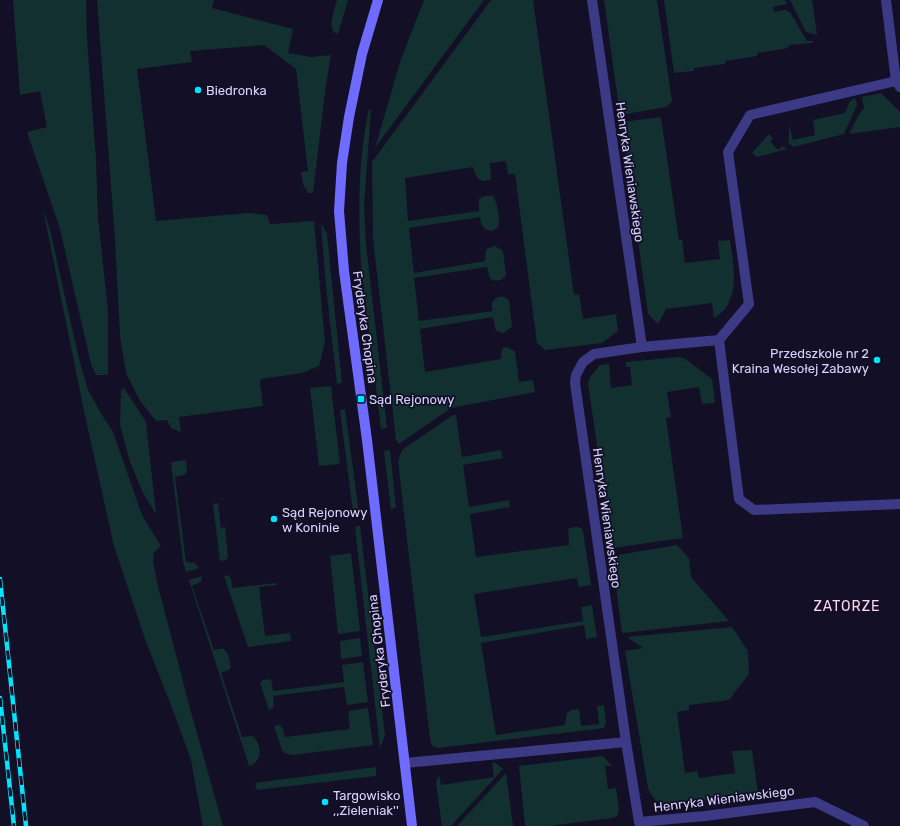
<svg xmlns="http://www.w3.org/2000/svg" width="900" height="826" font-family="Rubik,sans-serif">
  <rect width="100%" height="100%" fill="#130f26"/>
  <path fill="#12302f" d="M13,0H86L87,38L96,159L98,218L108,310V374L105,375H96L91,364L60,229L27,132L47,127L40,91L20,95Z
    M97,0H214L212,8L293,29L288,53L311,57L331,55L326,85L313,193H308L303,184L301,172L308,171L296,69L264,45L190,51L192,62L137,69L156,221L248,213L267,215L270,224H272L314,221L325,342L319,366L302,373L261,379L260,383L263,406L179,417L181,432L171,428L167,420L156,421L140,401L126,373L120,336L115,239Z
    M337,0H348L338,34C325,31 335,9 337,0Z
    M424,0H484L375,148L401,59Z
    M491,0H533L574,295L579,294L583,319L616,314L618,331L602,343L545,350L537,343L515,174H508L506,161L490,163L491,179L485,181C476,180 475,174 473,167L405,178L408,221L479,211V199C483,195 488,196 493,196C497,201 501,222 498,227C497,228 493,230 492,231C482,229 482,226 480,217L409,228L414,273L485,261L486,250L489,248L495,246L503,251L506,275C503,281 496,282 490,279L487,267L414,278L419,321L493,311C492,308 491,304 493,301C497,295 506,295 509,301L512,327L503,333L497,331L495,328L493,317L420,329L425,372L501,359L502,349L506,347L515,351L519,382L533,380L535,392L451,408L399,444L396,440L373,239L372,162Z
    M604,0H657L672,101L667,107L620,115Z
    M664,0H785L787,4L773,7L774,12L785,10L790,12L807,41H813L812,43L789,45L788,48L757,53V56L725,61V64L694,68V71L674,73Z
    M790,0H812L817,35L806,32Z
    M881,93L900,112V127L849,134L858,116L864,108L862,97Z
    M855,98L857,105L844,134L793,147L788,142L789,138V125L793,140L815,135L813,120L845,113L850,101Z
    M369,109L371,110L364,207L366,244L387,428L381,429L361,265C358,212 358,160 369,109Z
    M661,117L679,240H682L685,263L720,259L718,241L730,240C733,262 739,288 726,308C723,312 718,315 714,318L712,303L666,309L658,324L648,314L622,122Z
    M769,134L773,138L770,141L778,150L783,146L787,149L757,157L752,153Z
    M44,214H45L50,230L79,359L88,390L102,415L113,432L142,515L161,546L154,552L153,562L158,586L191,712L223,826H203L191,760L174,713L145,639L114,546L84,411Z
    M321,223L327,234L342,383L337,384L326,287Z
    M678,357L684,358L712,379L715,403L702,404L699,387L667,392L671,417L666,418L683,538L612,548L588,384L590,377L600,365L609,364L611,388L632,385L630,367H626V362Z
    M331,386L340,464L319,466L310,388Z
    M124,388L146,422L156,514L143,493L130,462L120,425L121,390Z
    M345,409L359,513L355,514L353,512L340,410Z
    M453,415H456L462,457L501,450L503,458L463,465L469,507L509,500L510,507L470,514L476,557L569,545L568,529C574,527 578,525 583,530L591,585L578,587L577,578L474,594L481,637L583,621L581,607L592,605L597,637L586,639L584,625L481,643L496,735L565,725L567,713L571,710L579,709L581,726L599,724L597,706L604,705L606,722L604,728L438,748L432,746L430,739L398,461L402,450Z
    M390,450L396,507L391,510L384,451Z
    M186,460L187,472L184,475L175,477L186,562L195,563L199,568L186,572L183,561L171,462Z
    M218,503L221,528L225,527L228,557L226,560L220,561L213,504Z
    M357,526H360L385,735L380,748L355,528Z
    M677,545L689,558L691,577L729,621L622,633L612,556Z
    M351,553L360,631L338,634L330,556Z
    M227,575L231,578L232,588L277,583V585L259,587L265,636L290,633L291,641L248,647L224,576Z
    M202,576L201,582L192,586L214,650L218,649H224L228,654L231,667L229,670L221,673L242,737L253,736C262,745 263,762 249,766L189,580Z
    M732,627L748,651L749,674L729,700L689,705V710L677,712L685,773L697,771L699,778L735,773L732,751L752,750L758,793L667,806C657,804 652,797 648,788L625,651L643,648L627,637Z
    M360,638L362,656L341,659L340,641Z
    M363,662L368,702L347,705L344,687L273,696L274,707L269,710L260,683L263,680L270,679L272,682L273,691L344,682L342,665Z
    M368,708L373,745L293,755L285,753L282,750L274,726L280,725L283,729L285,737L350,729L348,711Z
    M603,756L612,766H605L608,789L616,788L619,809L617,816L612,818L549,826H525L519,766Z
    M492,763H495L503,769L451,826H442L436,782L439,775L441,785L494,777Z
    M376,767V776L257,790L255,783Z
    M506,773L513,826H457Z"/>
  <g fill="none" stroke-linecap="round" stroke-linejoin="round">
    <path stroke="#3d3a85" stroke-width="10" d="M592,0L642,347
      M886,0L896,81L900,87
      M719,340L749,304L728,152L750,115L896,81
      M719,340L739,499L754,510L900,504
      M626,742L639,822L705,816L815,802L864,826
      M405,763L626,742L575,383L576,375L583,362L594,354L642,347L719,340"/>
    <path stroke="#6f6bff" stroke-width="10" d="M378,0L362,54L349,117L342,163L339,211L344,271L367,440L412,826"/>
    <g stroke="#00e5ff" stroke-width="4.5">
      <path id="rail" d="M0,579L26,826
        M0,698L14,826"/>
    </g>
    <use href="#rail" stroke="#130f26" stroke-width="3" stroke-dasharray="9" stroke-linecap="butt"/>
  </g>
  <g fill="#00e5ff" stroke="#130f26" stroke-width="1.5">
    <circle cx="198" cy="90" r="4"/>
    <circle cx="877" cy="360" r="4"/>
    <rect x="357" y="395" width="8" height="8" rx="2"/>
    <circle cx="274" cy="519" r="4"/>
    <circle cx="325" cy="802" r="4"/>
  </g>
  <g text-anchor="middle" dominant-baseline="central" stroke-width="3.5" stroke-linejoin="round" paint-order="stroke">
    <g font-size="13" fill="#d9d4ff" stroke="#130f26" text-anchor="start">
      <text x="206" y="90">Biedronka</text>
      <text x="869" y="353" text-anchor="end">Przedszkole nr 2<tspan x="869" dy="15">Kraina Wesołej Zabawy</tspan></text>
      <text x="369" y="399">Sąd Rejonowy</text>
      <text x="282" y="512">Sąd Rejonowy<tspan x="282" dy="15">w Koninie</tspan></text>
      <text x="333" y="795">Targowisko<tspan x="333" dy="15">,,Zieleniak''</tspan></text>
    </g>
    <g font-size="13" fill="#d9d4ff" stroke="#130f26">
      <text transform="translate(630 172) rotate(82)">Henryka Wieniawskiego</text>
      <text transform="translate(365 327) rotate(82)">Fryderyka Chopina</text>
      <text transform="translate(607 518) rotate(82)">Henryka Wieniawskiego</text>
      <text transform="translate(379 651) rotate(-97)">Fryderyka Chopina</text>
      <text transform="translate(724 799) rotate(-7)">Henryka Wieniawskiego</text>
    </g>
    <g font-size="14" letter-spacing="1" fill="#ffd6f0" stroke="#130f26">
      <text x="847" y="606">ZATORZE</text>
    </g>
  </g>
</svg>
